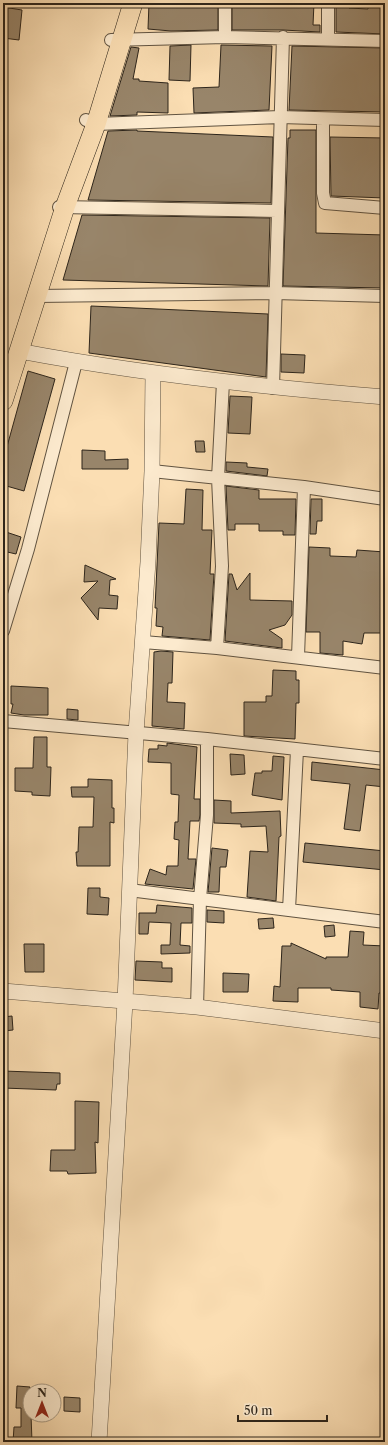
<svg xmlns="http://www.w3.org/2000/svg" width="388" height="1445" font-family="'Libre Caslon Text',serif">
  <rect width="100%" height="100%" fill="#fbdeb3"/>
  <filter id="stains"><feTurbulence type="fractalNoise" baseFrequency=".005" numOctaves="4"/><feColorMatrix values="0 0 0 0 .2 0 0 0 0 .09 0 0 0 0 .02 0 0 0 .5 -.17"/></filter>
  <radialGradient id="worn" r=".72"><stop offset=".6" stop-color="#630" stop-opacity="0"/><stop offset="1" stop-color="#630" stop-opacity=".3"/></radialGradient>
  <path fill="#98856a" stroke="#2d251b" d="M149,3H218V30L171,31L148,29Z
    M232,3L258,5V3H314L313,25H320V32L283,30H232Z
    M336,3H349V8L368,9V3H385V34L336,32Z
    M3,7L22,10L19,40L3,38Z
    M191,45L190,81L169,80L170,46Z
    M221,45L272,46L269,110L194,113L193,88L219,87Z
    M292,46L385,48V112L289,110Z
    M131,47L139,48L133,79H139V81L168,83V113L137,112V115L110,116Z
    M137,130V131L273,137L271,203L88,200L108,131Z
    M290,130H316V233L385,235V288L283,286L288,138H290Z
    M330,137L385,138V198L331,196Z
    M82,215L270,218L268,286L63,280Z
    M91,306L268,314L266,377L89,353Z
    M281,354L305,355L304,373L281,372Z
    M28,371L55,379L24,491L3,485V461Z
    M230,396L252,397L250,434L228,433Z
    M195,441H204L205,452H196Z
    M82,450L105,451V460L128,459V469H82Z
    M226,462L247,463V467L268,469L267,476L226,471Z
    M226,486L259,490V499H296L295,535H283V531H259V524H235V530H228Z
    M186,489L203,490L202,530H212L210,574H214L210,640L162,636L163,627L156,626L157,608H155L159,523L184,524Z
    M311,499H322V521H317L316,534H310Z
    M3,531L21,537L16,554L3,551Z
    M309,547L330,548V556L356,557L357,550L385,552V585H382L381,612H384V633H364L362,644L343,641V655L320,653V632H306Z
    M85,565L116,579L110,580L109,595L118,596L117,609L99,608L98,620L81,598L98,581L84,582Z
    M250,573V600L292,601V615L285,625L269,630L282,639V648L225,641L229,574H232L237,590Z
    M161,651L173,652L172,683H168L167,702L185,703L184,729L152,726L154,652Z
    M273,670L296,671V680H299V703H296L295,739L244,736V702H266V696H272Z
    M11,686L48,688V715H24L11,713L13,704H11Z
    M67,709L78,710V720L67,719Z
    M34,737H47V767H51L50,796L32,795V792L15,791V768H33V767Z
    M167,743L197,747L194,799H200V815L199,821H190L188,859H196L193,889L145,884L150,869L166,875L167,866H178L179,840L174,839L175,822H178L179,795L171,794V763L148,762L149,749H158V745L167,746Z
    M230,754L244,755L245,774L231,775Z
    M273,756L284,757L282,800L252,795L255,773H262V771H272Z
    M312,762L385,770V787L366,785L360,831L344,829L350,784L311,780Z
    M88,779L112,780V808H114V823L110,822V866H77L76,852H78L79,827H93L94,797H72L71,787H88Z
    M214,800L231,801V813L280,811L281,836L279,837L276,901L247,897L250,851L268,852L266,826L241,827V824L214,823Z
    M305,843L385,851V870L303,862Z
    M212,848L228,850L226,867H220L219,892H208Z
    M88,888H100V897L109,898L108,915L87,914Z
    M157,905L192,908V923H181L180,945L190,946V953L161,954V945H170L171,923L149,922L148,934H139V913H156Z
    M207,910L224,911V923L207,922Z
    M273,918L274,928L259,929L258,919Z
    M334,925L335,936L325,937L324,926Z
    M350,931L364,932L363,945L385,946V965H383L382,993H379L378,1009L360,1007V992L331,990V988H298V1002L273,1001L274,986L280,987L282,946H291V943L326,959V957H348Z
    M24,944H44V972H25Z
    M136,961L162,962V968H172V982L135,980Z
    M223,973L249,974L248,992H223Z
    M12,1016L13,1030L3,1031V1017Z
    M3,1071L60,1073V1084H57L56,1090L3,1088Z
    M75,1101L99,1102L98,1143L95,1142L96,1173L68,1174L67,1171H50L51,1150H75Z
    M17,1386L30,1387L32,1442H13L14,1427H21V1408H16Z
    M64,1397L80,1398V1412L64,1411Z"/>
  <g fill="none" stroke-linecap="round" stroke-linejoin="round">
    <g stroke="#605341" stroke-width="14">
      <path id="minor" d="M225,3V37
        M328,39V3
        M111,40L225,37L385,41
        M323,119V193L325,203L385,208
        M86,120L96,124L280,117L385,120
        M59,207L277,211
        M37,296L275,293L385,296
        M273,388L283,37
        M152,471L304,487L385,499
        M3,631L28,549L76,362
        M143,642L217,648L385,668
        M217,648L222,566L218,478L223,382
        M298,657L304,487
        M3,721L207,739L385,759
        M129,890L385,922
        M289,910L297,750
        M197,1007L200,899L207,815V739"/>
    </g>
    <g stroke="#605341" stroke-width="16">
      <path id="tertiary" d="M19,351C140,374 262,387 385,397
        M3,991L197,1007L385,1031
        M99,1442L125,1002L136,733L148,562L152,471L153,373"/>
    </g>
    <g stroke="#2d251b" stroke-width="20">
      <path id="primary" d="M3,401L65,207L96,124L133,3"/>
    </g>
    <use href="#minor" stroke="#fceace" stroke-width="12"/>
    <use href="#tertiary" stroke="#fceace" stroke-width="15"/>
    <use href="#primary" stroke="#fbdeb3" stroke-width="19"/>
  </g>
  <rect width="388" height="1445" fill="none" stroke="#fbdeb3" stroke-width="16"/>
  <rect x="4" y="4" width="380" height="1437" fill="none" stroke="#2d251b" stroke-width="2"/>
  <rect x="8" y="8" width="372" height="1429" fill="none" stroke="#2d251b"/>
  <g transform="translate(42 1403)"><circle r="19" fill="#fceace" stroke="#a99b86"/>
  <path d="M0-3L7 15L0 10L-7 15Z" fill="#8f2418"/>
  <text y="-6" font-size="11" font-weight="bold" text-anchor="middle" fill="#2d251b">N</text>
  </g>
  <path d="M238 1415v6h89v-6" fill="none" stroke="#2d251b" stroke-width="2"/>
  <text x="244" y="1415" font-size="12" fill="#2d251b" stroke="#fceace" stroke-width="3" paint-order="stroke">50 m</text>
  <rect width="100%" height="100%" filter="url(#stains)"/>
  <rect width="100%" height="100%" fill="url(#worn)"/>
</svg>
